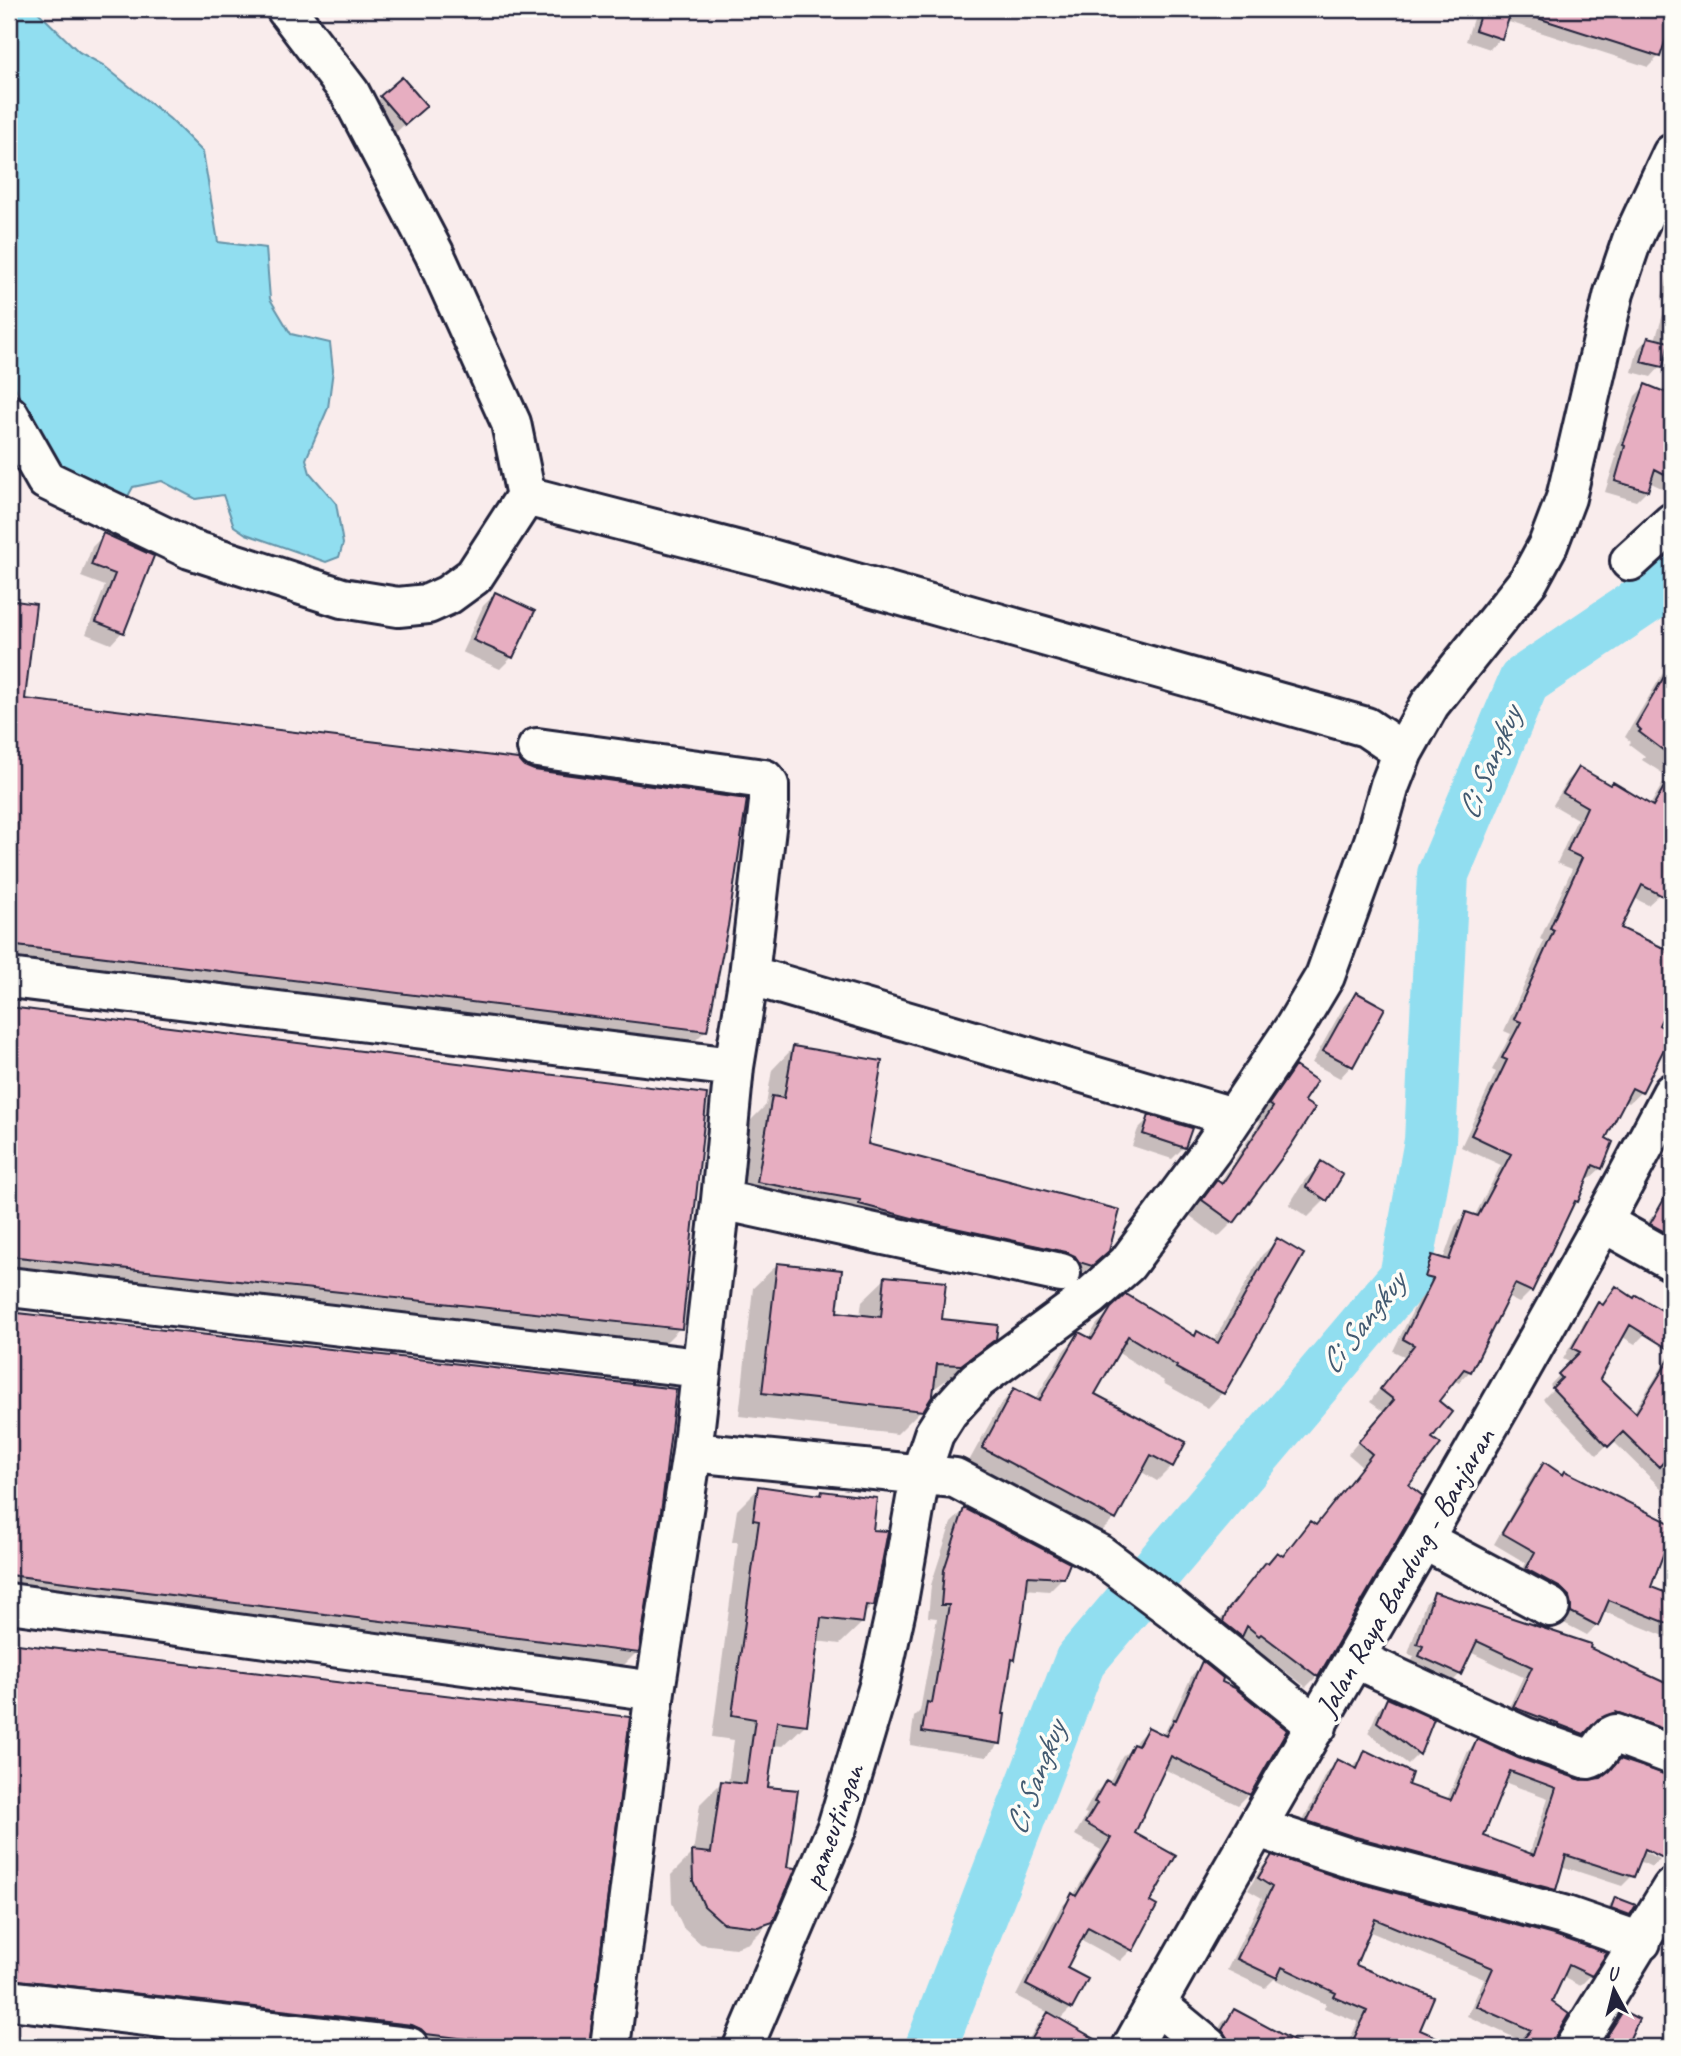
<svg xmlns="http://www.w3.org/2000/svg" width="1681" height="2056" font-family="Caveat,sans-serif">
  <rect width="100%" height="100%" fill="#f9ecec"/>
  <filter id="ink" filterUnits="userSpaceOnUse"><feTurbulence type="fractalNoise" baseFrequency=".0143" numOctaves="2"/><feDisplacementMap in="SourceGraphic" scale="14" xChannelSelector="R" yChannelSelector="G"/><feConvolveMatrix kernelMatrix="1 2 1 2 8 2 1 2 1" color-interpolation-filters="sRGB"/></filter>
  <g filter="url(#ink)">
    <path fill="#91def0" stroke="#6593a8" stroke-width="2" d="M9,9H35L79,52L103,65L170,119L203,152L218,242L266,248L270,299L291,334L330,343L333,370L328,408L306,459L310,473L336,503L343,544L339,557L326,562L246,534L234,526L223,495L196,499L162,481L133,487L126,500L50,463L9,374Z"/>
    <path fill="#0003" fill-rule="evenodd" d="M1476,9H1672V15L1659,56L1648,67L1506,21L1500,38L1490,49L1466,41Z
      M381,97L425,106L393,135L370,109Z
      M1672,262V360L1664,357L1661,366L1651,377L1632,372L1638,349L1648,338L1655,340L1668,299L1662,297Z
      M1645,386L1672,397V493L1649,482L1647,490L1636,501L1605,492L1616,457L1614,456L1635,396Z
      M104,535L152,557L122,632L111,644L86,634L105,586L81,577L92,547Z
      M495,594L512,657L500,669L462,652L483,606Z
      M9,602L34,605L23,700L706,1030L682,1054L9,971Z
      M1672,664V869L1660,894L1648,905L1634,898L1619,929L1665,951L1672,944V999H1670L1657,1026L1641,1092L1629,1103L1624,1101L1603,1139L1601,1168L1589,1179L1586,1178L1577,1201L1569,1209L1531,1291L1519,1303L1507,1297L1470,1371L1459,1383L1453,1380L1436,1402L1430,1438L1407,1485L1421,1496L1317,1676L1306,1687L1249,1644L1246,1646L1216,1625L1266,1565L1277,1554L1281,1557L1311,1523L1315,1526L1362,1466L1348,1454L1384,1412L1370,1402L1404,1356L1393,1351L1423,1290L1415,1288L1421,1268L1433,1257L1443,1260L1455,1226L1466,1214L1474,1217L1501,1165L1461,1147L1496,1072L1492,1070L1511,1034L1504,1031L1544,941L1540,939L1572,869L1557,863L1577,819L1553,805L1568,780L1579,769L1649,807L1667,776L1642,760L1645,756L1629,744L1631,742L1625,737L1663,673Z
      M1356,994L1351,1066L1340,1078L1312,1063L1344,1006Z
      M9,1009L705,1095L680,1328L656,1352L9,1282Z
      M793,1048L866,1145L1108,1250L1069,1286L737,1203L751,1120L766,1105L772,1070Z
      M1295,1068L1301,1102L1288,1146L1233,1222L1218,1237L1189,1215L1203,1197L1217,1183L1219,1184L1260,1122L1256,1119L1280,1083Z
      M1150,1117L1184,1147L1172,1159L1132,1146L1138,1129Z
      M1321,1163L1326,1199L1308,1217L1289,1205L1304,1181Z
      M1660,1209L1672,1216V1251L1641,1234L1650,1219Z
      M1277,1241L1222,1393L1208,1408L1163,1383L1164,1381L1117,1352L1093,1395L1172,1466L1157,1481L1140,1471L1114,1519L1100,1533L968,1463L1000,1405L1014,1390L1034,1401L1065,1349L1080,1334L1088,1339L1097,1324L1112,1309L1194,1337L1197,1333L1213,1342L1262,1255Z
      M777,1265L835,1314L860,1317L862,1301L886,1278L940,1321L994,1338L970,1363L935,1388H933L921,1410L897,1434L739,1416L753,1288Z
      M1616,1288L1645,1334L1635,1344L1621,1336L1597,1379L1633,1413L1672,1351V1499L1612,1440L1597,1455L1543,1399L1553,1389L1550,1385L1571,1363L1563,1359L1589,1314L1599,1304L1601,1305Z
      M9,1313L674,1391L637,1652L613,1676L9,1601Z
      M1544,1464L1649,1588L1672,1597V1639L1602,1611L1597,1625L1587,1635L1562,1622L1517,1580L1526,1563L1494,1544L1534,1474Z
      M759,1488L819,1497L822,1493L871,1532L873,1605L862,1616V1623L840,1644L816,1641L805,1725L783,1746L772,1745L766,1788L771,1921L749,1943L735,1948L701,1944L683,1928L672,1903L671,1875L693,1853L700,1804L722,1782L728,1783L734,1740L712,1737L738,1542H732L737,1510Z
      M964,1510L1063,1577L1049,1591L1025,1589L1013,1659L1010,1663L999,1744L986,1757L910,1745L914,1717L920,1711L937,1618L928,1617L931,1585L951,1523Z
      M1435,1594L1587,1649L1663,1684L1672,1668V1746L1603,1721L1590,1726L1573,1743L1504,1718L1523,1677L1470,1652L1460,1674L1450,1684L1410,1666L1414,1656L1408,1654L1425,1604Z
      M9,1644L628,1718L587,2047H377L9,2004Z
      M1202,1664L1249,1794L1238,1805L1164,1769L1132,1834L1148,1903L1154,1907L1131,1950L1120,1961L1080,1939L1064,1968L1071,2008L1059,2020L1091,2039L1086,2047H1021L1026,2044L1037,2025L1049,2013L1016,1996L1061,1907L1073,1896L1101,1850L1075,1835L1087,1814L1084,1813L1095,1793L1106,1782L1109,1783L1122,1757L1134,1746L1137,1740L1148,1729L1161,1736L1167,1728L1192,1675Z
      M1388,1700L1432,1720L1418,1754L1408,1764L1368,1733L1378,1710Z
      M1478,1741L1517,1759L1582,1782L1672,1778V1837L1662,1857L1638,1844L1636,1847L1660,1859L1652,1867L1639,1861L1632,1876L1622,1886L1561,1866L1554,1889L1544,1899L1298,1831L1328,1771L1338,1761L1353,1768L1365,1753L1405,1786L1447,1800L1468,1751ZM1504,1782L1548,1798L1529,1855L1481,1837Z
      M1272,1857L1340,1880L1556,1938L1591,1975L1580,1986L1562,1977L1550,2002L1554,2036L1552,2047H1517L1522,2041L1467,2016L1484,1979L1368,1931L1353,1966L1432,1998L1412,2047H1346L1358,2022L1324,2008L1326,2004L1274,1979L1265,1988L1227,1970L1262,1898L1248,1890L1261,1868Z
      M1616,1899L1629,1914L1623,1919L1607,1914L1610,1904Z
      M1234,2012L1301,2047H1214L1211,2043L1222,2023Z
      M1623,2013L1626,2044L1632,2047H1598L1613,2023Z
      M772,2038L789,2047H763Z
      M9,2040L70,2047H9Z"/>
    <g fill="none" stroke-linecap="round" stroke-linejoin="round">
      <path stroke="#91def0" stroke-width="52" d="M931,2047L1080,1661L1405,1277L1430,1141L1443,874L1524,681L1672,581"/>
    </g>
    <path fill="#e7aec1" stroke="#22223b" stroke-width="2" fill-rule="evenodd" d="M1482,9H1512L1502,39L1475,30Z
      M1526,9H1672V21L1660,57L1525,14Z
      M402,77L427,106L405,125L380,96Z
      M1648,337L1669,342L1663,367L1641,362Z
      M1645,384L1672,395V478L1655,469L1648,491L1615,481L1625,446L1623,445Z
      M103,533L154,556L124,633L96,622L115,574L91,565Z
      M495,592L535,611L513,658L473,640Z
      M9,600L36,604L25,699L518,759L524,766L534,770L747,799L728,926L707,1031L9,945Z
      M1672,663V757L1639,732L1641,730L1636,725Z
      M1579,767L1610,785L1613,782L1653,806L1672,773V901L1642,885L1621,928L1672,952V997L1659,1025L1672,1033L1642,1093L1632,1088L1606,1138L1613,1142L1602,1169L1593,1165L1578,1202L1575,1201L1532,1292L1515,1284L1471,1372L1464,1369L1439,1401L1452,1412L1432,1438L1441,1444L1409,1485L1423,1496L1318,1677L1261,1634L1259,1636L1247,1626L1242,1637L1223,1622L1227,1611L1266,1562L1268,1563L1277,1552L1283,1556L1310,1521L1316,1525L1372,1454L1358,1442L1394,1400L1380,1389L1414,1345L1403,1339L1433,1279L1425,1277L1432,1255L1449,1260L1466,1212L1478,1216L1511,1154L1471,1135L1507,1060L1502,1058L1521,1022L1514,1019L1554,930L1550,928L1582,858L1567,851L1587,807L1563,793Z
      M1356,992L1385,1008L1353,1067L1323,1051Z
      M9,1007L707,1094L682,1329L9,1256Z
      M793,1046L882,1061L868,1144L1120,1210L1109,1251L1092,1266L1079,1262L1075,1256L1066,1252L927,1222L859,1204L860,1200L757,1182L772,1096L784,1098Z
      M1295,1066L1317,1081L1304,1101L1315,1108L1290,1147L1234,1223L1202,1200L1217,1180L1222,1184L1273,1107L1269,1104Z
      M1149,1115L1192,1128L1185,1148L1143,1134Z
      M1321,1161L1343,1175L1327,1201L1306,1187Z
      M1672,1185V1236L1650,1224Z
      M1277,1238L1304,1254L1224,1394L1176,1368L1177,1366L1128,1336L1095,1394L1186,1442L1173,1467L1151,1455L1116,1520L982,1448L1014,1388L1039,1401L1079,1332L1092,1339L1111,1308L1126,1294L1195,1336L1197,1331L1218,1343Z
      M777,1263L842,1270L837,1312L881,1317L885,1276L946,1282L942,1319L998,1325L996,1339L961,1365L937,1364L933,1395L923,1411L762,1393Z
      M1616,1286L1634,1298L1636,1295L1672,1316V1351L1630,1325L1600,1379L1636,1413L1672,1355V1453L1659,1467L1623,1432L1608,1447L1552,1388L1562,1378L1558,1374L1580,1352L1572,1348L1598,1302L1603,1305Z
      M9,1312L676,1389L662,1505L639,1653L9,1575Z
      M1544,1462L1563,1475L1565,1471L1672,1524V1531L1651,1587L1672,1595V1625L1609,1600L1598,1626L1571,1612L1569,1596L1561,1588L1526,1569L1535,1552L1502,1533Z
      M758,1486L821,1495L822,1491L877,1498L873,1530L888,1531L874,1606L866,1605L863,1623L821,1618L807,1725L777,1721L768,1787L798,1790L787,1867L796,1868L773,1922L758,1927L723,1923L704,1906L693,1881L692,1851L711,1853L721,1781L746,1784L755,1719L732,1715L759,1521L753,1520Z
      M964,1508L1070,1563L1064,1578L1028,1576L1024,1613H1023L1015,1660L1012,1659L1003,1714H1005L1001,1744L922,1732L927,1702L932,1703L949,1605H941L944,1570Z
      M1434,1592L1591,1644L1590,1648L1672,1686V1732L1616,1712L1598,1719L1584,1734L1513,1707L1532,1667L1477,1641L1461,1675L1419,1656L1423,1646L1417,1644Z
      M9,1643L630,1717L589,2047H533L426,2034L421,2029L412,2025L9,1979Z
      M1202,1661L1223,1678L1222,1682L1235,1688L1287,1730L1250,1795L1171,1756L1135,1833L1176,1856L1150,1902L1157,1906L1133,1951L1088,1927L1067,1968L1088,1979L1072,2009L1026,1985L1072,1893L1076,1896L1111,1838L1085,1823L1097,1803L1094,1802L1106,1780L1113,1784L1133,1744L1138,1746L1148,1727L1166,1736L1174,1719L1176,1720Z
      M1387,1698L1434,1719L1420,1755L1377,1722Z
      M1477,1739L1518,1758L1581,1780L1601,1778L1610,1771L1620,1759L1672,1776V1841L1663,1858L1645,1849L1634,1877L1566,1855L1556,1890L1352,1836L1307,1821L1337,1759L1357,1769L1365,1750L1412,1773L1408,1785L1451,1800ZM1510,1771L1556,1788L1534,1855L1484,1836Z
      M1272,1855L1340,1878L1557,1936L1607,1953L1592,1976L1569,1965L1552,2002L1569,2014L1556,2036L1553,2047H1516L1531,2030L1476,2006L1493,1968L1375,1919L1356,1965L1434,1997L1420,2030L1459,2047H1350L1367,2011L1334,1997L1336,1993L1282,1967L1277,1978L1237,1959L1272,1887L1258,1878Z
      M1615,1897L1636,1905L1630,1915L1611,1908Z
      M1234,2009L1305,2047H1229L1228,2039L1222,2030Z
      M1623,2011L1639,2019L1626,2047H1600Z
      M1048,2012L1109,2047H1027Z"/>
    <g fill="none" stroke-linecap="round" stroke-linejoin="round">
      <g stroke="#22223b" stroke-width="44">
        <path id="minor" d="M9,415L46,480L190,549L342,598L398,607L428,604L448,595L474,576L526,496L511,423L434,253L350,93L286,9
          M526,496L771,559L1366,727L1403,752
          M1630,561L1672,523
          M537,748L764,779L769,785V802L749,975
          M9,978L734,1067
          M1233,1117L749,975L734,1067L721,1200L692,1452L955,1478L1099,1554L1171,1608L1317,1726
          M721,1200L1061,1273
          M1604,1223L1672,1261
          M9,1287L700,1368
          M1424,1540L1550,1607
          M9,1603L655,1691
          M1356,1659L1525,1737L1588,1759C1601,1756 1603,1738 1616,1734L1672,1755
          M1258,1828L1346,1857L1563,1915L1641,1942
          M9,2000L409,2047
          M1156,2004L1208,2047
          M610,2047L655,1691L692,1452
          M743,2047L837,1827L879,1686L899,1596L920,1476L934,1434L948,1412L977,1380L1090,1297L1127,1264L1211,1151L1294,1028L1325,976L1374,841L1390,785L1403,752L1430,704L1529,580L1548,545L1566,498L1614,293L1632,240L1672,154
          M1575,2047L1672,1888"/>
      </g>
      <g stroke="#22223b" stroke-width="44">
        <path id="major" d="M1132,2047C1309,1728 1502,1417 1672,1093"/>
      </g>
      <use href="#minor" stroke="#fdfcf7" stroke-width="38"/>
      <use href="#major" stroke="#fdfcf7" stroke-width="38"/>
    </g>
  </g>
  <g text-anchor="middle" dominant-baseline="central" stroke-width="7" stroke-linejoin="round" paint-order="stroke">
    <g font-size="30" fill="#22223b" stroke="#fdfcf7">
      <text transform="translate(1405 1572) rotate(-60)">Jalan Raya Bandung - Banjaran</text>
      <text transform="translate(833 1826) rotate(-70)">pameutingan</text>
    </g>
    <g font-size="32" font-style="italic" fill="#435a71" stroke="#fdfcf7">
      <text transform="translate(1489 763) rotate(-67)">Ci Sangkuy</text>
      <text transform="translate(1362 1323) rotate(-52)">Ci Sangkuy</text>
      <text transform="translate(1035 1778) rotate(-69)">Ci Sangkuy</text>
    </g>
  </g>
  <rect width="1681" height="2056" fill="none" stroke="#fdfcf7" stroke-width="35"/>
  <rect x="18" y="18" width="1646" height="2021" fill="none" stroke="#22223b" stroke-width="2.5" filter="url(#ink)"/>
  <g transform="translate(1614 1990) rotate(353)" stroke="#fdfcf7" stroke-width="5" paint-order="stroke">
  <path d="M0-5L12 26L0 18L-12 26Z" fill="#22223b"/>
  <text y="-10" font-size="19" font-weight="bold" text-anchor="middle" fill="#22223b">U</text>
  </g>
</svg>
